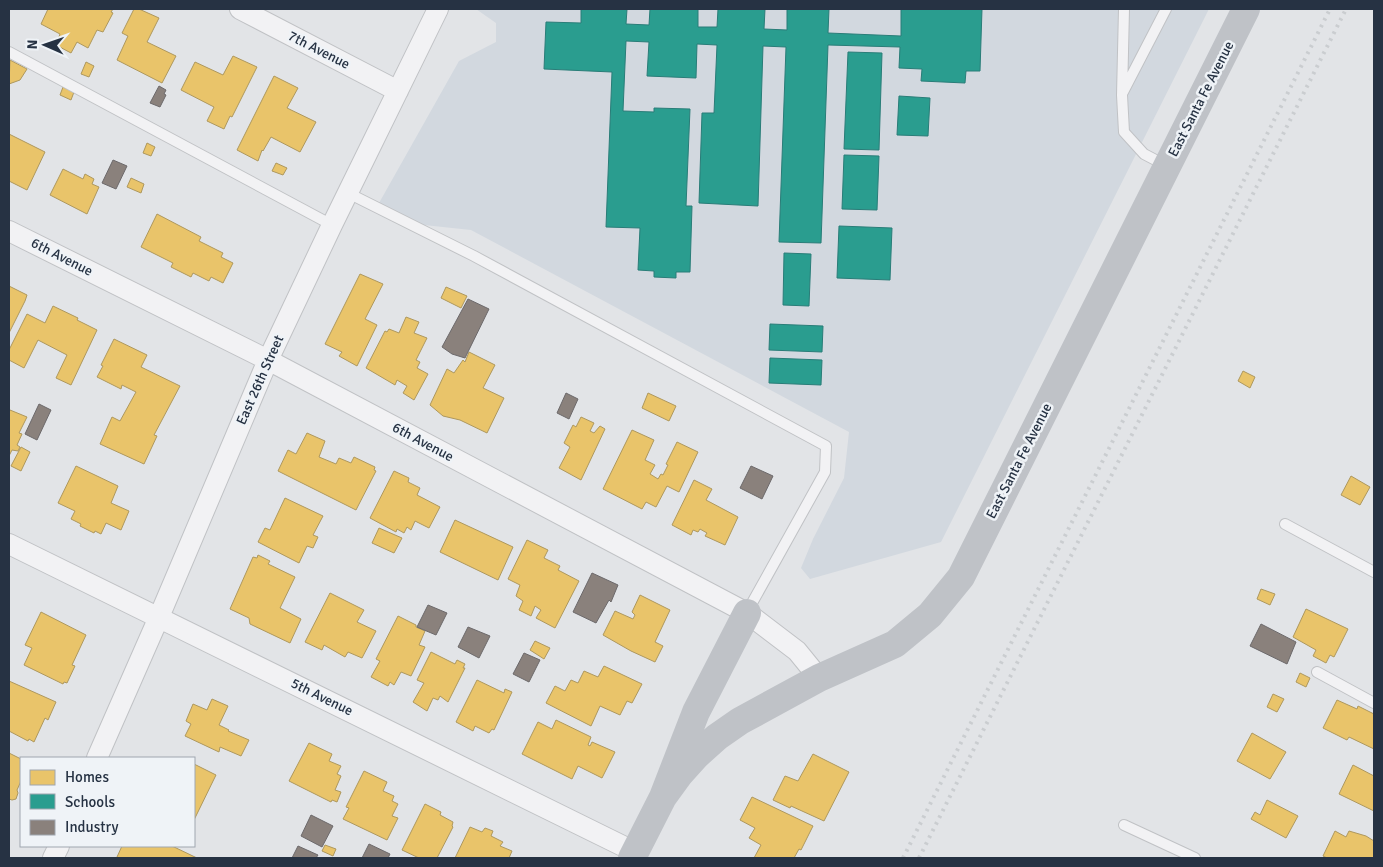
<svg xmlns="http://www.w3.org/2000/svg" width="1383" height="867" font-family="Signika,sans-serif">
  <rect width="100%" height="100%" fill="#e2e4e7"/>
  <path fill="#d2d8df" d="M476,9H1209L941,542L810,579L801,568L813,539L844,478L849,432L471,230L424,225L379,203L459,61L496,42V23Z"/>
  <path fill="#e9c46a" stroke="#ae985e" d="M48,9H113L111,12L113,13L103,32L97,30L88,48L77,42L71,53L56,45L60,34L41,24Z
    M134,9H139L159,18L147,42L176,56L162,83L117,60L128,36L122,33Z
    M233,56L257,67L232,117L230,116L224,129L207,121L214,107L181,90L195,62L223,75Z
    M10,60L27,69L20,80L9,84Z
    M86,62L94,66L89,77L81,74Z
    M274,76L298,88L287,108L316,122L300,152L271,137L263,151L262,150L258,161L237,150Z
    M63,87L74,92L71,100L60,95Z
    M9,134L45,152L27,190L9,181Z
    M147,143L155,147L151,156L143,153Z
    M276,163L287,168L283,175L272,171Z
    M63,169L83,179L85,174L94,179L92,184L99,187L87,214L50,195Z
    M131,178L144,184L141,193L127,187Z
    M157,214L201,237L199,241L223,253L221,257L233,263L223,283L211,277L209,281L193,273L191,277L171,267L173,263L141,247Z
    M360,274L383,284L365,319L377,325L357,366L339,356L342,352L325,344Z
    M9,286L27,295L25,301L9,333Z
    M446,287L467,296L461,308L441,298Z
    M53,306L78,318L77,320L97,330L71,385L56,378L67,355L38,340L24,368L9,360V350L27,314L45,323Z
    M406,317L419,322L414,333L427,338L416,360L420,362L417,368L428,374L414,400L403,393L407,386L397,380L395,385L366,368L385,331L387,332L389,329L399,333Z
    M114,339L147,355L141,367L180,386L154,435L157,436L144,464L100,444L112,417L120,421L136,392L122,385L121,389L97,377L103,366L101,365Z
    M469,352L495,365L483,388L504,398L487,433L460,420L443,416L430,405L447,369L454,373L463,360L465,362Z
    M1243,371L1255,377L1250,388L1238,381Z
    M648,393L676,406L669,421L642,408Z
    M10,410L27,417L19,433L22,434L17,445L20,447L18,451L12,450L9,456V413Z
    M581,417L594,423L590,431L594,433L600,426L605,429L581,480L559,468L570,447L564,443L573,425L576,427Z
    M632,430L654,440L645,460L655,465L650,474L658,479L661,474L663,475L668,465L666,464L677,442L698,452L679,492L667,486L656,507L646,502L642,509L603,489Z
    M307,433L325,441L319,457L336,464L339,458L351,463L354,457L375,467L374,470L376,471L356,510L278,471L288,450L296,454Z
    M21,447L30,452L21,471L11,466Z
    M76,466L118,486L111,503L129,511L121,530L106,523L101,534L95,531L94,533L80,526L81,524L71,519L75,511L58,503Z
    M394,471L409,478L408,482L420,488L417,495L440,507L429,528L415,521L411,530L407,527L404,533L397,529L396,532L370,518Z
    M1351,476L1370,487L1360,505L1341,495Z
    M694,480L712,489L706,500L738,517L725,545L705,536L707,533L700,529L698,532L693,530L691,535L672,525Z
    M285,498L323,516L313,535L318,537L313,548L307,546L299,563L258,542L265,528L270,530Z
    M455,520L513,547L498,580L440,552Z
    M379,528L402,538L394,553L372,543Z
    M527,540L548,550L544,558L560,566L558,570L579,581L555,628L536,618L541,610L535,606L531,616L519,610L523,601L516,596L520,585L508,579Z
    M258,555L270,561L268,564L295,577L280,608L301,619L290,643L250,624L249,618L230,609L253,557L257,558Z
    M1261,589L1275,594L1270,605L1257,599Z
    M330,593L364,610L357,622L376,631L362,658L348,652L345,657L324,645L322,650L305,642Z
    M640,595L670,610L655,642L663,646L655,662L631,651L603,635L615,611L633,619L635,615L632,612Z
    M1306,609L1348,629L1334,657L1330,655L1326,663L1313,656L1316,650L1293,637Z
    M41,612L86,635L72,665L75,666L67,683L64,682L63,684L24,665L32,648L25,645Z
    M398,616L416,625V627L425,631L419,645L425,647L411,676L401,672L394,685L390,682L388,686L371,677L380,661L376,659Z
    M535,641L550,648L544,659L530,650Z
    M431,652L455,664L457,660L465,664L463,668H465L448,702L440,696L438,700L433,698L427,711L413,702L424,683L417,680Z
    M604,666L642,684L632,703L627,701L620,715L600,706L591,726L546,703L555,686L565,691L571,680L578,683L584,671L598,677Z
    M1300,673L1310,678L1306,687L1296,682Z
    M477,680L504,693L505,689L512,692L494,730L492,729L489,733L475,726L473,731L456,722Z
    M9,681L56,702L48,720L45,718L34,742L29,739L28,741L9,731Z
    M1273,694L1284,699L1277,712L1267,707Z
    M212,699L228,706L219,725L229,730L228,731L249,740L241,756L220,747L219,752L185,736L191,724L186,721L193,704L207,710Z
    M1337,700L1357,709L1358,706L1374,714V749L1349,737L1347,740L1323,728Z
    M556,720L591,737L588,745L590,746L592,742L615,752L602,778L578,766L572,779L522,754L538,722L552,729Z
    M1252,733L1286,752L1270,779L1237,761Z
    M309,743L332,754L329,761L341,766L337,774L341,776L335,790L341,792L337,802L332,800L331,802L289,781Z
    M9,753L21,759V781L17,790L18,793L16,799L12,800L9,799Z
    M813,754L849,772L824,821L791,806L790,808L773,800L785,776L798,781Z
    M194,764L216,775L194,820Z
    M1353,765L1374,776V811L1339,794Z
    M364,771L387,782L383,791L394,796L392,801L398,804L392,816L398,818L387,840L343,819L349,808L346,807Z
    M752,797L813,826L801,850L799,849L794,858H754L761,845L749,838L755,828L740,820Z
    M1267,800L1298,816L1286,838L1251,819L1255,812L1260,815Z
    M425,804L441,812L440,815L453,822L452,826L453,827L437,858H419L402,850Z
    M470,827L482,832L485,828L493,831L491,836L503,842L500,846L512,851L509,858H455Z
    M1335,831L1346,837L1349,831L1366,836L1374,841V858H1327L1323,856Z
    M325,845L336,849L333,856L322,851Z
    M122,846H172L197,858H118L117,857Z"/>
  <path fill="#2a9d8f" stroke="#297d78" d="M581,9H627L626,24L649,25L650,9H698V27H717L718,9H765L764,29L787,30V9H829L828,33L901,36V9H982L980,71H966L965,83L921,81L922,69L899,68L900,47L828,45L821,243L779,242L786,47L763,46L758,206L699,203L702,113H714L717,45L697,44L696,78L647,76L649,42L626,41L623,111L654,112V108L690,109L686,206H692L690,272H676V278L654,277V271L638,270L640,228L606,227L612,72L544,69L546,22L581,23Z
    M848,52L882,53L879,150L844,149Z
    M899,96L930,98L928,136L897,135Z
    M844,155L879,156L877,210L842,209Z
    M839,226L892,228L890,280L837,278Z
    M784,253L811,254L809,306L783,305Z
    M770,324L823,326L822,352L769,350Z
    M770,358L822,360L821,385L769,383Z"/>
  <path fill="#8a817c" stroke="#6c696b" d="M159,86L166,90L164,94L166,95L160,107L150,103Z
    M113,160L127,166L116,189L102,183Z
    M468,299L489,309L465,358L452,354L442,347Z
    M566,393L578,399L569,419L557,413Z
    M39,404L51,410L37,440L25,434Z
    M751,466L773,476L762,499L740,488Z
    M592,573L618,585L611,602L609,600L596,623L573,612Z
    M428,605L447,613L436,635L417,627Z
    M1261,624L1296,642L1287,664L1250,646Z
    M468,627L490,636L479,658L458,647Z
    M524,653L540,660L529,682L513,674Z
    M311,815L333,826L322,847L301,836Z
    M369,844L390,854L388,858H362Z
    M298,846L318,855L316,858H292Z"/>
  <g fill="none" stroke-linecap="round" stroke-linejoin="round">
    <g stroke="#c0c2c5" stroke-width="12">
      <path id="lane" d="M1124,9L1122,95L1124,132L1144,154L1167,166
        M9,52L332,225
        M1123,92L1166,9
        M348,193L474,256L826,446L825,472L747,612
        M1285,524L1374,572
        M1317,672L1374,703
        M1124,825L1195,858"/>
    </g>
    <g stroke="#c0c2c5" stroke-width="22">
      <path id="street" d="M240,9L398,91
        M9,231L268,360L747,613L797,651L819,678
        M9,544L635,852
        M97,758L159,617L268,360L332,225L438,9
        M53,858L59,846"/>
    </g>
    <use href="#lane" stroke="#f2f2f4" stroke-width="10"/>
    <use href="#street" stroke="#f2f2f4" stroke-width="20"/>
    <path stroke="#bfc2c7" stroke-width="28" d="M663,797L679,775L697,755L717,737L740,721L819,678L895,644L930,615L961,577L1246,9
      M632,858L663,797L696,712L747,613"/>
    <path stroke="#cacdd0" stroke-width="4" stroke-dasharray="2.5 5" stroke-linecap="butt" d="M903,858L1330,9
      M919,858L1346,9"/>
  </g>
  <g text-anchor="middle" dominant-baseline="central" stroke-width="5" stroke-linejoin="round" paint-order="stroke">
    <g font-size="14" fill="#263243" stroke="#eff3f7">
      <text transform="translate(319 50) rotate(27)">7th Avenue</text>
      <text transform="translate(1201 99) rotate(-63)">East Santa Fe Avenue</text>
      <text transform="translate(62 257) rotate(27)">6th Avenue</text>
      <text transform="translate(260 380) rotate(-66)">East 26th Street</text>
      <text transform="translate(423 442) rotate(28)">6th Avenue</text>
      <text transform="translate(1019 461) rotate(-63)">East Santa Fe Avenue</text>
      <text transform="translate(322 697) rotate(26)">5th Avenue</text>
    </g>
  </g>
  <rect width="1383" height="867" fill="none" stroke="#263243" stroke-width="20"/>
  <rect x="20" y="757" width="175" height="90" fill="#eff3f7" stroke="#9fa6af"/>
  <rect x="30" y="770" width="25" height="15" fill="#e9c46a" stroke="#9fa6af"/>
  <text x="65" y="782" font-size="15" fill="#263243">Homes</text>
  <rect x="30" y="794" width="25" height="15" fill="#2a9d8f" stroke="#9fa6af"/>
  <text x="65" y="807" font-size="15" fill="#263243">Schools</text>
  <rect x="30" y="820" width="25" height="15" fill="#8a817c" stroke="#9fa6af"/>
  <text x="65" y="832" font-size="15" fill="#263243">Industry</text>
  <g transform="translate(45 45) rotate(272)" stroke="#eff3f7" stroke-width="4" paint-order="stroke">
  <path d="M0-4L9 19L0 12L-9 19Z" fill="#263243"/>
  <text y="-8" font-size="14" font-weight="bold" text-anchor="middle" fill="#263243">N</text>
  </g>
</svg>
